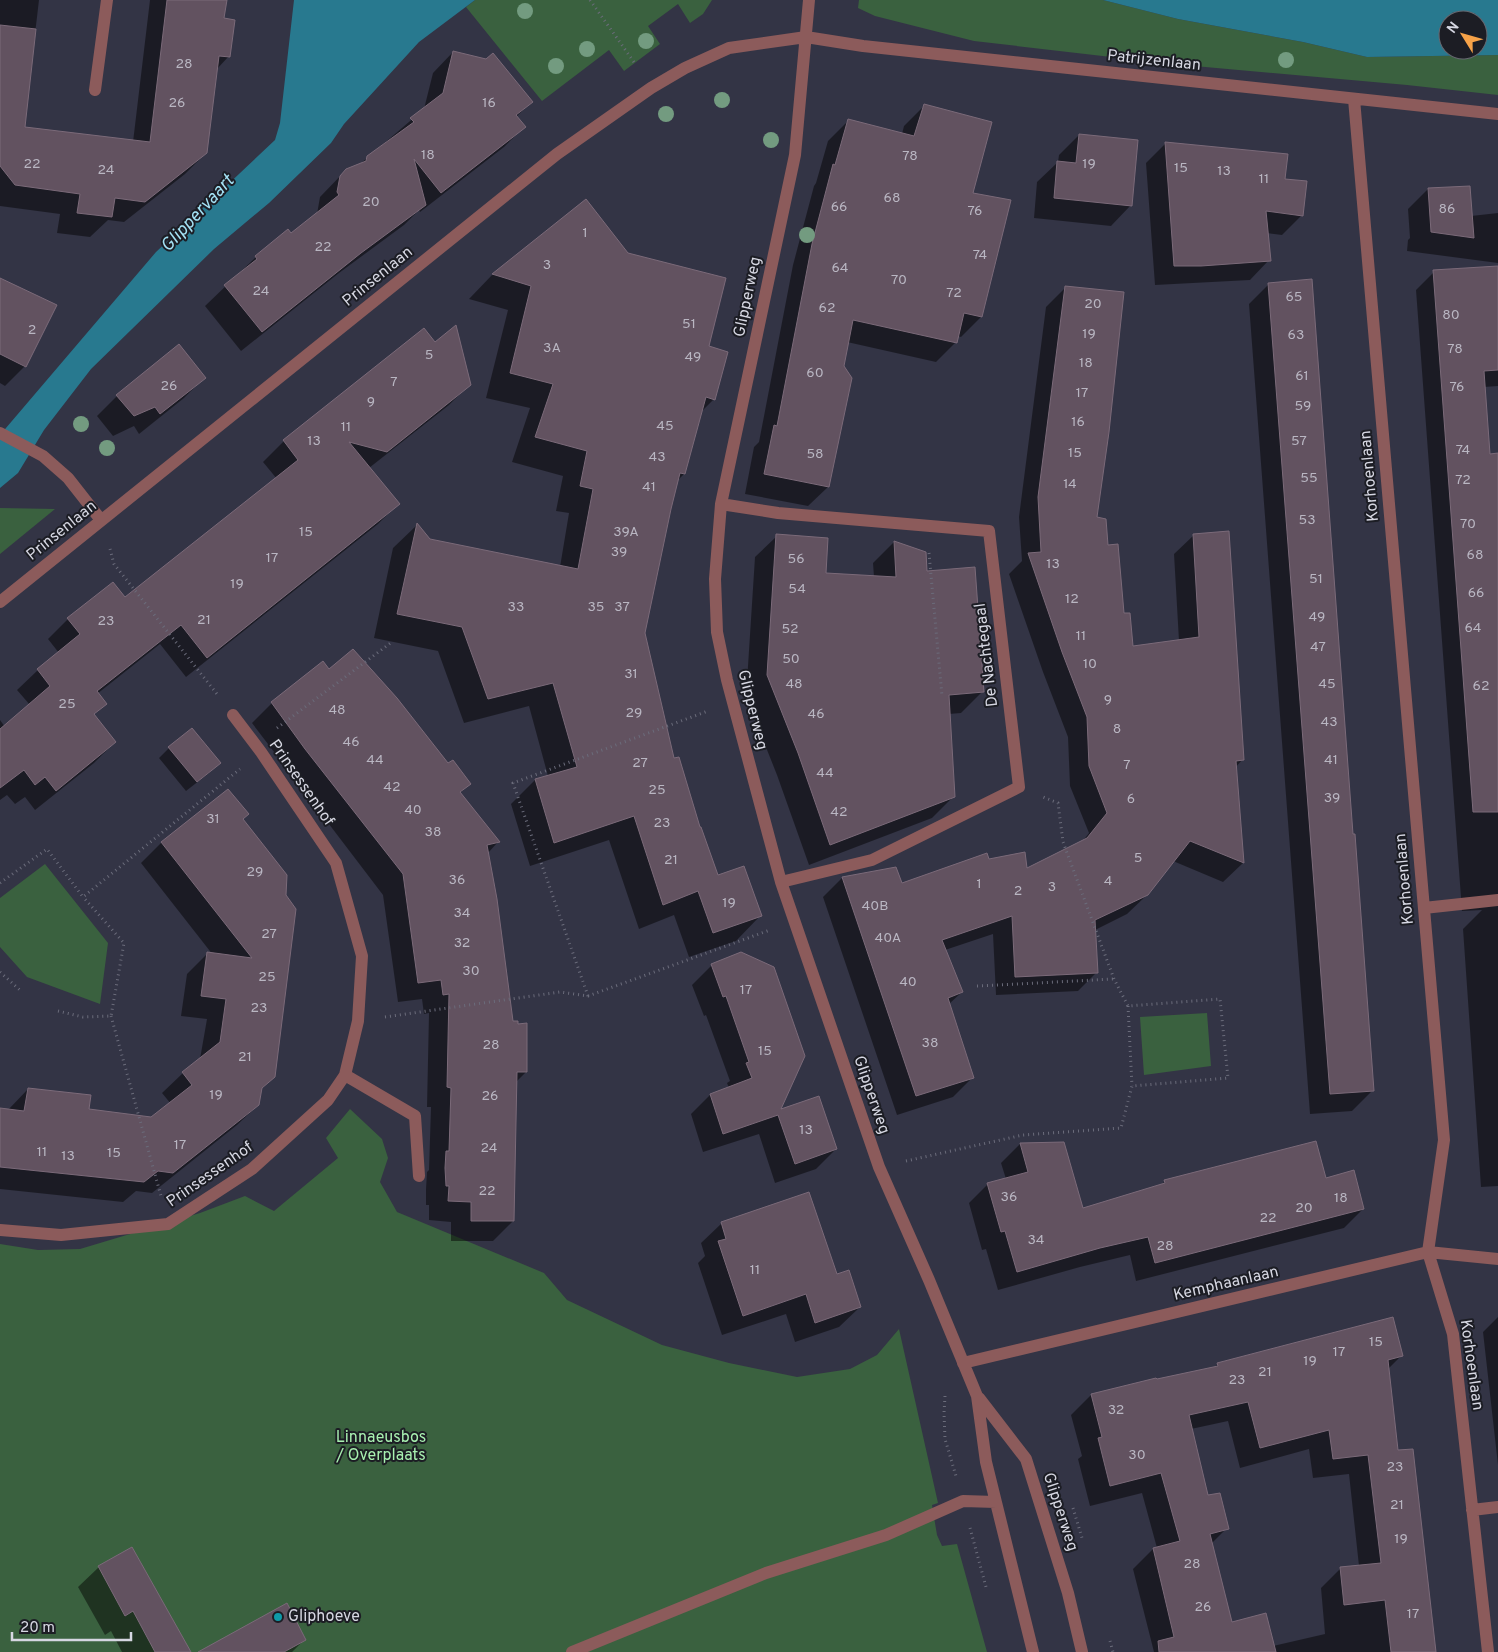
<svg xmlns="http://www.w3.org/2000/svg" width="1498" height="1652" font-family="Overpass,sans-serif">
  <rect width="100%" height="100%" fill="#333445"/>
  <path fill="#3a613f" d="M475,0H712L703,14L690,23L678,4L648,26L660,44L624,71L609,50L542,101L466,7Z
    M859,0H1103L1178,19L1303,42L1367,57L1498,55V95L1407,85L1172,64L974,41L875,16L858,8Z
    M0,508L55,509L0,554Z
    M45,864L108,943L100,1004L27,977L0,947V898Z
    M1207,1013L1211,1066L1144,1075L1140,1017Z
    M350,1109L382,1139L388,1158L380,1182L397,1212L544,1273L567,1300L662,1345L729,1363L797,1377L850,1369L877,1355L899,1329L938,1503L932,1505L937,1535L942,1546L957,1544L987,1652H0V1244L38,1250L80,1249L200,1213L245,1196L274,1211L338,1158L326,1138Z"/>
  <path fill="#28798f" fill-rule="evenodd" d="M294,0H475L419,42L344,124L331,143L269,203L214,249L91,369L44,430L18,473L0,488V435L156,252L275,140L280,123Z
    M1103,0H1498V55L1367,57L1303,42L1178,19ZM1448,20H1478V50H1448Z"/>
  <path fill="#0007" fill-rule="evenodd" d="M0,0H39L24,128L133,142L150,0H225L223,19L229,56L217,69L206,153L185,174L124,222L108,220L90,237L57,233L60,214L0,206Z
    M453,52L531,102L516,117L524,127L504,147L420,212L419,210L404,225L339,273L241,351L205,306L256,257L291,235L317,214L320,197L346,170L359,165L424,109L433,73Z
    M924,106L972,194L981,317L961,337L958,336L956,342L936,362L847,342L843,367L828,487L808,506L745,494L754,447L759,442L793,265L814,186L816,183L828,141L848,121L902,134L904,126Z
    M1079,135L1131,205L1111,226L1034,218L1037,182L1058,162L1059,155Z
    M1165,144L1284,180L1302,215L1282,235L1267,233L1269,260L1250,280L1155,285L1146,163Z
    M1428,189L1471,216L1498,213V263L1407,251L1408,240L1410,238L1408,209Z
    M586,201L627,254L707,347L714,399L701,412L684,474L677,481L644,633L674,760L717,877L760,916L736,941L689,957L674,915L639,929L609,840L530,866L511,804L535,780L548,776L529,706L464,723L438,651L374,638L393,548L417,525L429,540L560,567L569,513L556,511L563,476L512,462L530,408L486,398L508,310L469,299L492,275Z
    M1498,267V386L1484,387L1489,455L1498,454V1186L1481,1187L1463,929L1482,910L1462,911L1416,290L1434,272Z
    M0,279L25,366L5,386L0,383Z
    M1269,284L1352,835L1373,1090L1352,1111L1310,1114L1249,304Z
    M1065,288L1096,518L1107,546L1123,615L1132,648L1179,641L1174,554L1194,535L1243,759L1235,768L1243,863L1223,882L1173,861L1147,895L1127,914L1095,930L1097,972L1078,991L996,995L993,934L945,950L962,992L949,1004L973,1077L953,1097L897,1115L823,897L842,878L901,884L988,860L1026,869L1082,842L1089,833L1070,786L1068,737L1043,672L1009,574L1022,561L1019,517L1046,307Z
    M424,329L469,385L449,405L369,468L398,504L378,524L186,677L160,644L97,694L105,704L93,715L115,742L94,763L35,810L25,797L15,804L7,795L0,800V720L5,727L30,705L17,690L38,670L59,653L48,639L68,619L125,599L277,479L263,462L284,441Z
    M204,378L184,398L139,434L134,426L113,436L97,416L117,396Z
    M777,536L825,574L874,577L873,563L894,542L925,553L926,572L982,692L961,713L949,714L953,797L932,818L809,865L777,775L746,697L755,557Z
    M322,663L329,670L469,783L460,793L498,842L488,853L512,1022L526,1072L516,1082L513,1221L493,1241H451V1222L429,1220V1205H426V1189L427,1172L429,1170L431,1107H427L429,1013L424,1014L422,999L398,1002L383,895L252,723L272,703Z
    M169,748L219,763L209,773L186,791L159,758Z
    M228,790L242,820L274,1077L260,1090L258,1105L237,1125L152,1193L136,1191L123,1202L0,1189V1110H8L28,1089L87,1110L152,1118L171,1104L162,1093L183,1073L200,1059L207,1019L181,1016L187,974L207,954L213,955L141,863L161,843Z
    M741,954L779,1111L836,1149L816,1169L775,1183L759,1134L703,1152L691,1114L710,1095L729,1088L727,1083L730,1081L706,1015L704,1016L692,985L712,965Z
    M1063,1143L1082,1210L1159,1187L1165,1181L1325,1179L1363,1209L1344,1228L1136,1281L1130,1255L1080,1267L998,1290L986,1249L982,1250L969,1203L988,1184L1006,1179L1001,1163L1020,1144Z
    M722,1223L860,1307L839,1327L795,1342L786,1314L722,1335L698,1263L705,1256L701,1243Z
    M1498,1317V1465L1483,1332Z
    M1402,1355L1388,1369L1397,1452L1435,1652H1154L1133,1569L1153,1549L1157,1548L1142,1493L1090,1506L1078,1459L1082,1456L1071,1415L1091,1395L1214,1368L1218,1364ZM1228,1421L1240,1468L1309,1449L1313,1478L1349,1474L1359,1566L1341,1568L1321,1588L1325,1634L1273,1646L1231,1623L1211,1544L1227,1528L1207,1497L1191,1429Z
    M99,1567L190,1652H122L111,1631L105,1635L78,1587Z
    M305,1639L292,1652H201Z"/>
  <path fill="#625260" stroke="#7b6a79" d="M167,0H227L224,18L235,20L230,57L219,56L207,153L145,202L115,198L112,217L77,213L80,194L15,185L0,166V25L36,29L25,127L150,142Z
    M453,51L486,59L493,53L533,102L516,115L526,127L441,193L414,159L426,205L361,253L262,332L224,285L257,259L255,256L288,229L291,233L339,195L337,192L340,176L346,169L366,161L367,156L414,122L410,118L443,93Z
    M924,104L992,122L973,193L1011,200L982,317L964,313L957,343L853,320L844,366L852,378L829,487L764,474L774,425L777,426L812,244L833,164L835,165L848,119L914,136Z
    M1079,134L1138,140L1132,206L1054,198L1057,161L1076,163Z
    M1165,142L1288,154L1285,179L1307,181L1303,216L1266,211L1271,261L1201,266H1174Z
    M1470,186L1474,238L1431,232L1428,188Z
    M586,199L628,253L726,278L709,346L728,352L715,400L706,397L685,474L680,473L671,509L645,633L674,758L679,757L700,827H701L718,875L744,866L762,916L713,933L698,891L663,905L634,816L554,843L535,779L577,767L553,683L488,699L462,627L397,614L417,523L430,539L578,569L593,489L580,486L587,451L535,437L553,384L510,373L531,286L492,274Z
    M1498,266V370L1484,371L1490,454L1498,453V812H1473L1433,270Z
    M0,278L57,305L26,367L0,354Z
    M1312,279L1353,834H1355L1374,1091L1330,1094L1268,283Z
    M1065,286L1124,292L1109,432L1097,517L1106,519L1108,545L1118,544L1124,613H1130L1133,646L1199,637L1193,534L1229,531L1244,760L1236,761L1244,863L1190,841L1148,895L1095,920L1098,973L1015,977L1012,916L942,940L963,992L948,998L974,1078L916,1096L842,877L896,867L902,883L987,853L989,859L1025,852L1027,868L1087,838L1107,813L1089,766L1087,717L1062,652L1028,553L1041,552L1038,497Z
    M456,325L471,385L387,452L349,442L400,504L207,658L181,625L97,691L107,704L94,714L116,742L56,791L45,777L35,785L24,770L0,788V729L50,686L37,669L80,634L67,618L113,582L125,597L298,460L283,440L424,328L435,342Z
    M179,344L206,378L160,414L155,407L134,416L116,395Z
    M776,534L828,538L826,573L896,577L894,541L926,552L927,571L975,567L984,692L949,695L955,797L830,845L798,753L767,675Z
    M353,649L397,698L448,763L453,760L471,784L460,792L500,842L487,845L497,899L513,1021H518V1024L527,1023V1072H517L514,1221H471V1202L448,1201L449,1186H446L445,1168L446,1151H449L451,1088L447,1087L449,994L443,995L441,980L418,983L403,874L305,749L271,702L323,661L329,669Z
    M192,728L221,763L197,782L168,747Z
    M228,789L249,814L243,819L287,875L286,895L296,909L275,1077L262,1088L259,1105L173,1173L158,1171L144,1182L0,1167V1108L24,1111L28,1088L91,1095L89,1109L151,1117L192,1085L182,1072L220,1042L226,999L201,996L207,952L252,958L161,842Z
    M741,952L774,967L805,1056L781,1109L819,1096L837,1149L795,1164L778,1115L723,1134L710,1094L752,1078L746,1063L749,1062L726,996L723,997L711,964Z
    M1316,1141L1326,1178L1354,1170L1364,1209L1155,1263L1148,1237L1100,1248L1017,1272L1005,1231L1001,1232L987,1183L1028,1172L1020,1143L1064,1142L1083,1208L1165,1183L1164,1180Z
    M809,1192L837,1274L849,1270L861,1307L815,1323L806,1294L743,1316L718,1241L726,1239L721,1222Z
    M1393,1317L1403,1356L1388,1360L1398,1450L1413,1449L1436,1652H1391L1385,1600L1344,1605L1340,1567L1381,1563L1368,1455L1333,1459L1329,1430L1260,1448L1248,1402L1189,1415L1208,1495L1220,1493L1229,1529L1210,1534L1232,1622L1266,1613L1276,1652H1159L1158,1641L1174,1637L1153,1548L1180,1541L1161,1473L1110,1486L1098,1438L1102,1437L1091,1394L1156,1378L1157,1379L1218,1366L1217,1363Z
    M132,1547L191,1652H155L133,1611L125,1616L98,1566Z
    M287,1603L306,1640L284,1652H198Z"/>
  <g fill="none" stroke-linecap="round" stroke-linejoin="round">
    <path stroke="#6b6c7b" stroke-width="3" stroke-dasharray="1 4" stroke-linecap="butt" d="M590,0L636,65
      M110,549L114,564L217,694
      M929,553L942,696
      M277,728L392,642
      M0,883L47,849L83,897L240,769
      M0,972L22,992
      M977,986L1114,979
      M588,996L513,783L708,711
      M1128,1006L1132,1086
      M58,1011L83,1017L111,1016L124,943L83,897
      M111,1016L161,1196
      M385,1017L560,992L588,996L770,930
      M906,1161L1023,1135L1121,1128L1132,1086L1228,1078L1220,999L1128,1006L1114,979L1063,842L1058,803L1043,797
      M945,1396L944,1413L945,1439L956,1476
      M1073,1508L1082,1538
      M970,1528L986,1587
      M1110,1641L1113,1652"/>
    <path stroke="#8c5b5b" stroke-width="12" d="M809,0L795,155L721,504L715,579L717,632L727,680L781,882L879,1167L929,1280L977,1396L986,1462L1033,1652
      M95,90L107,0
      M1354,99L1444,1140L1428,1252L1453,1334L1488,1652
      M0,433L43,456L68,478L101,520
      M721,504L778,513L989,531L1019,787L872,860L781,882
      M0,602L557,154L651,88L685,68L729,48L806,37L863,46L1498,114
      M1424,908L1498,900
      M345,1075L415,1116L419,1176
      M0,1230L61,1235L168,1224L252,1169L328,1100L345,1075L358,1021L362,956L336,863L261,752L233,715
      M963,1363L1428,1252L1498,1259
      M979,1398L1026,1459L1068,1593L1082,1652
      M1472,1510L1498,1507
      M572,1652L766,1573L886,1535L963,1501L996,1502"/>
  </g>
  <g fill="#739b80">
    <circle cx="525" cy="11" r="8"/>
    <circle cx="646" cy="41" r="8"/>
    <circle cx="587" cy="49" r="8"/>
    <circle cx="1286" cy="60" r="8"/>
    <circle cx="556" cy="66" r="8"/>
    <circle cx="722" cy="100" r="8"/>
    <circle cx="666" cy="114" r="8"/>
    <circle cx="771" cy="140" r="8"/>
    <circle cx="807" cy="235" r="8"/>
    <circle cx="81" cy="424" r="8"/>
    <circle cx="107" cy="448" r="8"/>
  </g>
  <circle fill="#0f9aa8" stroke="#1c1d24" stroke-width="2" cx="278" cy="1617" r="5"/>
  <g text-anchor="middle" dominant-baseline="central" stroke-width="4" stroke-linejoin="round" paint-order="stroke">
    <g font-size="14" fill="#b9b6c2">
      <text x="184" y="64">28</text>
      <text x="177" y="103">26</text>
      <text x="489" y="103">16</text>
      <text x="428" y="155">18</text>
      <text x="910" y="156">78</text>
      <text x="32" y="164">22</text>
      <text x="1089" y="164">19</text>
      <text x="1181" y="168">15</text>
      <text x="106" y="170">24</text>
      <text x="1224" y="171">13</text>
      <text x="1264" y="179">11</text>
      <text x="892" y="198">68</text>
      <text x="371" y="202">20</text>
      <text x="839" y="207">66</text>
      <text x="1447" y="209">86</text>
      <text x="975" y="211">76</text>
      <text x="585" y="233">1</text>
      <text x="323" y="247">22</text>
      <text x="980" y="255">74</text>
      <text x="547" y="265">3</text>
      <text x="840" y="268">64</text>
      <text x="899" y="280">70</text>
      <text x="261" y="291">24</text>
      <text x="954" y="293">72</text>
      <text x="1294" y="297">65</text>
      <text x="1093" y="304">20</text>
      <text x="827" y="308">62</text>
      <text x="1451" y="315">80</text>
      <text x="689" y="324">51</text>
      <text x="32" y="330">2</text>
      <text x="1089" y="334">19</text>
      <text x="1296" y="335">63</text>
      <text x="552" y="348">3A</text>
      <text x="1455" y="349">78</text>
      <text x="429" y="355">5</text>
      <text x="693" y="357">49</text>
      <text x="1086" y="363">18</text>
      <text x="815" y="373">60</text>
      <text x="1302" y="376">61</text>
      <text x="394" y="382">7</text>
      <text x="169" y="386">26</text>
      <text x="1457" y="387">76</text>
      <text x="1082" y="393">17</text>
      <text x="371" y="402">9</text>
      <text x="1303" y="406">59</text>
      <text x="1078" y="422">16</text>
      <text x="665" y="426">45</text>
      <text x="346" y="427">11</text>
      <text x="314" y="441">13</text>
      <text x="1299" y="441">57</text>
      <text x="1463" y="450">74</text>
      <text x="1075" y="453">15</text>
      <text x="815" y="454">58</text>
      <text x="657" y="457">43</text>
      <text x="1309" y="478">55</text>
      <text x="1463" y="480">72</text>
      <text x="1070" y="484">14</text>
      <text x="649" y="487">41</text>
      <text x="1307" y="520">53</text>
      <text x="1468" y="524">70</text>
      <text x="306" y="532">15</text>
      <text x="626" y="532">39A</text>
      <text x="619" y="552">39</text>
      <text x="1475" y="555">68</text>
      <text x="272" y="558">17</text>
      <text x="796" y="559">56</text>
      <text x="1053" y="564">13</text>
      <text x="1316" y="579">51</text>
      <text x="237" y="584">19</text>
      <text x="797" y="589">54</text>
      <text x="1476" y="593">66</text>
      <text x="1072" y="599">12</text>
      <text x="516" y="607">33</text>
      <text x="596" y="607">35</text>
      <text x="622" y="607">37</text>
      <text x="1317" y="617">49</text>
      <text x="204" y="620">21</text>
      <text x="106" y="621">23</text>
      <text x="1473" y="628">64</text>
      <text x="790" y="629">52</text>
      <text x="1081" y="636">11</text>
      <text x="1318" y="647">47</text>
      <text x="791" y="659">50</text>
      <text x="1090" y="664">10</text>
      <text x="631" y="674">31</text>
      <text x="794" y="684">48</text>
      <text x="1327" y="684">45</text>
      <text x="1481" y="686">62</text>
      <text x="1108" y="700">9</text>
      <text x="67" y="704">25</text>
      <text x="337" y="710">48</text>
      <text x="634" y="713">29</text>
      <text x="816" y="714">46</text>
      <text x="1329" y="722">43</text>
      <text x="1117" y="729">8</text>
      <text x="351" y="742">46</text>
      <text x="375" y="760">44</text>
      <text x="1331" y="760">41</text>
      <text x="640" y="763">27</text>
      <text x="1127" y="765">7</text>
      <text x="825" y="773">44</text>
      <text x="392" y="787">42</text>
      <text x="657" y="790">25</text>
      <text x="1332" y="798">39</text>
      <text x="1131" y="799">6</text>
      <text x="413" y="810">40</text>
      <text x="839" y="812">42</text>
      <text x="213" y="819">31</text>
      <text x="662" y="823">23</text>
      <text x="433" y="832">38</text>
      <text x="1138" y="858">5</text>
      <text x="671" y="860">21</text>
      <text x="255" y="872">29</text>
      <text x="457" y="880">36</text>
      <text x="1108" y="881">4</text>
      <text x="979" y="884">1</text>
      <text x="1052" y="887">3</text>
      <text x="1018" y="891">2</text>
      <text x="729" y="903">19</text>
      <text x="875" y="906">40B</text>
      <text x="462" y="913">34</text>
      <text x="269" y="934">27</text>
      <text x="888" y="938">40A</text>
      <text x="462" y="943">32</text>
      <text x="471" y="971">30</text>
      <text x="267" y="977">25</text>
      <text x="908" y="982">40</text>
      <text x="746" y="990">17</text>
      <text x="259" y="1008">23</text>
      <text x="930" y="1043">38</text>
      <text x="491" y="1045">28</text>
      <text x="765" y="1051">15</text>
      <text x="245" y="1057">21</text>
      <text x="216" y="1095">19</text>
      <text x="490" y="1096">26</text>
      <text x="806" y="1130">13</text>
      <text x="180" y="1145">17</text>
      <text x="489" y="1148">24</text>
      <text x="42" y="1152">11</text>
      <text x="114" y="1153">15</text>
      <text x="68" y="1156">13</text>
      <text x="487" y="1191">22</text>
      <text x="1009" y="1197">36</text>
      <text x="1341" y="1198">18</text>
      <text x="1304" y="1208">20</text>
      <text x="1268" y="1218">22</text>
      <text x="1036" y="1240">34</text>
      <text x="1165" y="1246">28</text>
      <text x="755" y="1270">11</text>
      <text x="1376" y="1342">15</text>
      <text x="1339" y="1352">17</text>
      <text x="1310" y="1361">19</text>
      <text x="1265" y="1372">21</text>
      <text x="1237" y="1380">23</text>
      <text x="1116" y="1410">32</text>
      <text x="1137" y="1455">30</text>
      <text x="1395" y="1467">23</text>
      <text x="1397" y="1505">21</text>
      <text x="1401" y="1539">19</text>
      <text x="1192" y="1564">28</text>
      <text x="1203" y="1607">26</text>
      <text x="1413" y="1614">17</text>
    </g>
    <g font-size="16" fill="#d6d7e2" stroke="#1c1d24">
      <text transform="translate(1154 61) rotate(6)">Patrijzenlaan</text>
      <text transform="translate(378 277) rotate(-39)">Prinsenlaan</text>
      <text transform="translate(748 297) rotate(-78)">Glipperweg</text>
      <text transform="translate(1370 476) rotate(-95)">Korhoenlaan</text>
      <text transform="translate(62 531) rotate(-39)">Prinsenlaan</text>
      <text transform="translate(987 655) rotate(-97)">De Nachtegaal</text>
      <text transform="translate(752 710) rotate(76)">Glipperweg</text>
      <text transform="translate(301 783) rotate(55)">Prinsessenhof</text>
      <text transform="translate(1405 879) rotate(-95)">Korhoenlaan</text>
      <text transform="translate(871 1095) rotate(71)">Glipperweg</text>
      <text transform="translate(210 1175) rotate(-35)">Prinsessenhof</text>
      <text transform="translate(1226 1284) rotate(-13)">Kemphaanlaan</text>
      <text transform="translate(1471 1365) rotate(82)">Korhoenlaan</text>
      <text transform="translate(1060 1512) rotate(72)">Glipperweg</text>
    </g>
    <g font-size="16" fill="#a8f0b0" stroke="#1c1d24">
      <text x="381" y="1438">Linnaeusbos<tspan x="381" dy="18">/ Overplaats</tspan></text>
    </g>
    <g font-size="16" fill="#d6d7e2" stroke="#1c1d24" text-anchor="start">
      <text x="288" y="1617">Gliphoeve</text>
    </g>
    <g font-size="18" font-style="italic" fill="#a4e2f5" stroke="#1c1d24">
      <text transform="translate(198 214) rotate(-47)">Glippervaart</text>
    </g>
  </g>
  <g transform="translate(1463 35) rotate(307)"><circle r="24" fill="#1c1d24" stroke="#666770"/>
  <path d="M0-4L9 19L0 12L-9 19Z" fill="#f6a248"/>
  <text y="-8" font-size="14" font-weight="bold" text-anchor="middle" fill="#d6d7e2">N</text>
  </g>
  <path d="M12 1632v8h119v-8" fill="none" stroke="#d6d7e2" stroke-width="2.5"/>
  <text x="20" y="1632" font-size="15" fill="#d6d7e2" stroke="#1c1d24" stroke-width="4" paint-order="stroke">20 m</text>
</svg>
